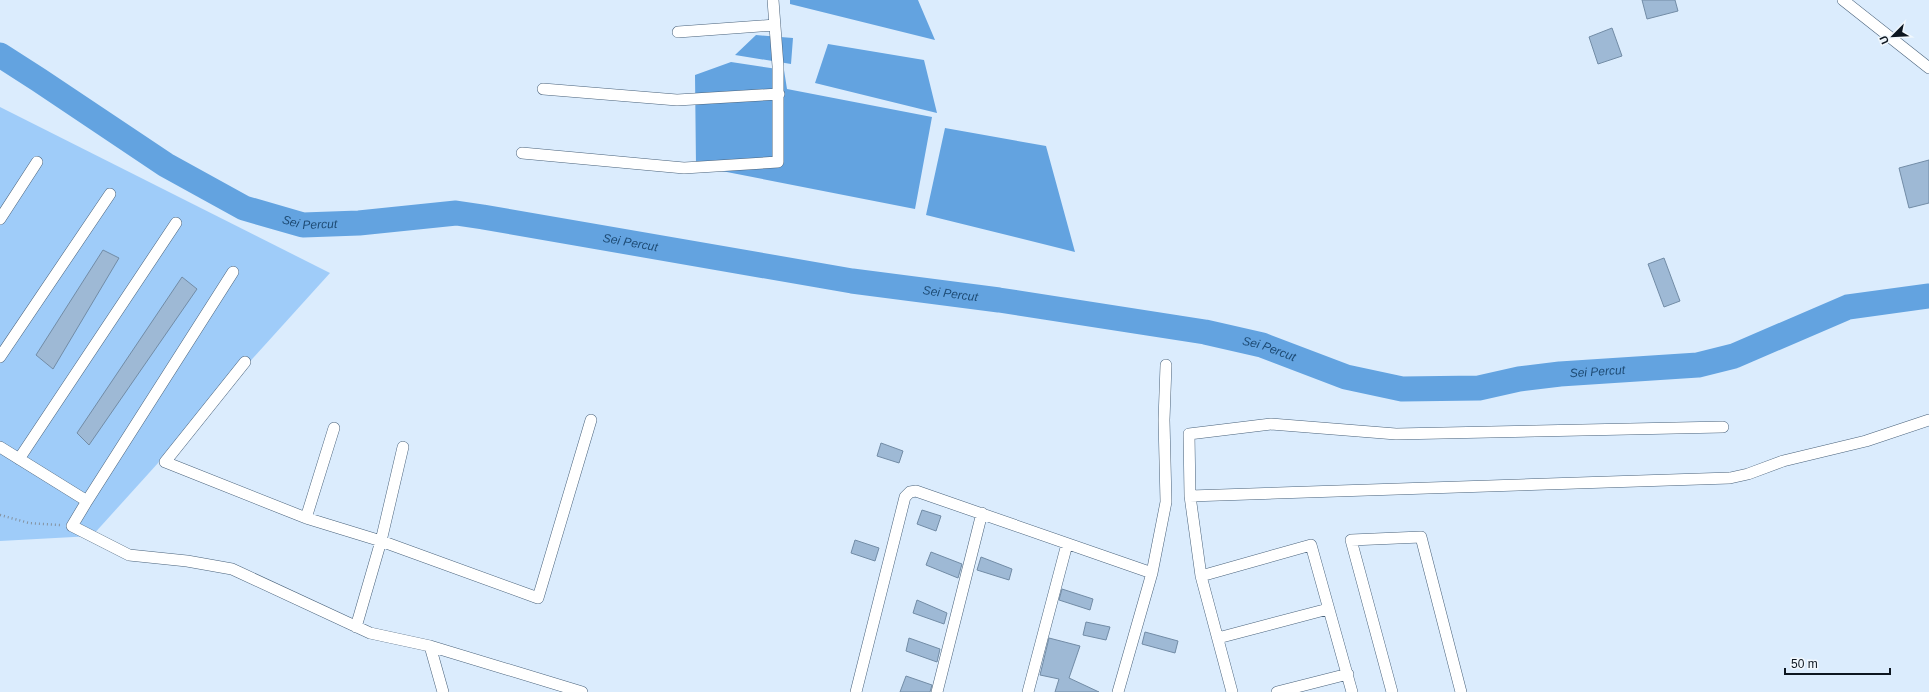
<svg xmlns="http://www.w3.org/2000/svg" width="1929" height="692" font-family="Helvetica,sans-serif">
  <rect width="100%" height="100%" fill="#dbecfd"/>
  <path fill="#9fccf9" d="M0,107L330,273L92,536L0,541Z"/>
  <path fill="#63a3e0" d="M790,0H918L935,40L790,4Z
    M756,35L793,38L791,64L735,55Z
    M828,44L924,60L937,113L815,83Z
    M731,62L784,70L787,89L932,117L915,209L696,166L695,75Z
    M945,128L1046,146L1075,252L926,215Z"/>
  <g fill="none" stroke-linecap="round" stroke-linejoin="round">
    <path stroke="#63a3e0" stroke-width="25" id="s1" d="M0,55L39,80L166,165L244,208L303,225L359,223L456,213L483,217L852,281L999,300L1205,332L1262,345L1346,377L1402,389L1479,388L1519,379L1560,374L1698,365L1734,356L1848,307L1929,296"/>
  </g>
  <path fill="#9eb9d5" stroke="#728ca6" d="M1642,0H1675L1678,11L1647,19Z
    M1612,28L1622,56L1598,64L1589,37Z
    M1929,160V203L1909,208L1899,168Z
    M103,250L119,258L53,369L36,355Z
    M1664,258L1680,301L1664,307L1648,264Z
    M182,277L197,289L89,445L77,433Z
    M881,443L903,451L899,463L877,456Z
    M922,510L941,516L936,531L917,524Z
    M855,540L879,548L875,561L851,553Z
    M931,552L962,564L958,578L926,565Z
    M981,557L1012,569L1009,580L977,570Z
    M1062,589L1093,599L1090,610L1059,600Z
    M917,600L947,613L944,624L913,613Z
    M1086,622L1110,627L1106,640L1083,635Z
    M1145,632L1178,641L1175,653L1142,644Z
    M909,638L940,649L937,662L906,651Z
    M1049,638L1080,646L1069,678L1099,692H1055L1059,679L1040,675Z
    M906,676L932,685L930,692H900Z"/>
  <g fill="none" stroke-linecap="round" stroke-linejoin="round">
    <g stroke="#49627b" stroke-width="12">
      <path id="minor" d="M1843,0L1929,68
        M678,32L775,25
        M543,89L677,100L779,94
        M522,153L684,168L778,162V66L773,0
        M0,219L37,162
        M0,357L110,194
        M245,362L165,462L306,518
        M334,428L306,518L381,541L538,598L591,420
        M0,447L87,501L72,526L129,555L187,561L232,569L370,633L430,646L582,692
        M19,459L176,223
        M1190,496L1730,478L1748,474L1783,461L1866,441L1929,420
        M87,501L233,272
        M1201,576L1190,496L1189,434L1271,424L1396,434L1723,427
        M356,627L381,541L403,447
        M1218,638L1328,609
        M430,646L443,692
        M856,692L905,497L910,492L916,491L1152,573
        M937,692L982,513
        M1028,692L1067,544
        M1118,692L1152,573L1166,502L1164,420L1166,365
        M1232,692L1201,576L1311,545L1352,692
        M1277,692L1348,674
        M1392,692L1351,540L1421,537L1461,692"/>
    </g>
    <path stroke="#84919f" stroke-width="2.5" stroke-dasharray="1 3" stroke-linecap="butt" d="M0,515L29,523L60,525"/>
    <use href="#minor" stroke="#fff" stroke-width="11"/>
  </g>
  <g text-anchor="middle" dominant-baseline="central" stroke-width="4" stroke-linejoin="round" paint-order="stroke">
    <g font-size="12" font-style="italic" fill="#1e4b74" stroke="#f2f8fd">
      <text stroke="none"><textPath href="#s1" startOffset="356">Sei Percut</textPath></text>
      <text stroke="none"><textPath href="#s1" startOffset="680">Sei Percut</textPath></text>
      <text stroke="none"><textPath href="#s1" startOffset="1004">Sei Percut</textPath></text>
      <text stroke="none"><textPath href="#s1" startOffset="1328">Sei Percut</textPath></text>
      <text stroke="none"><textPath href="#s1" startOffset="1664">Sei Percut</textPath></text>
    </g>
  </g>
  <g transform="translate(1893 36) rotate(246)" stroke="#f2f8fd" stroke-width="3" paint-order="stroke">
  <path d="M0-3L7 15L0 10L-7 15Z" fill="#0d1620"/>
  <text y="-6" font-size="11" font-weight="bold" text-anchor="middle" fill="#0d1620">U</text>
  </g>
  <path d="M1785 668v6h105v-6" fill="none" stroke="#0d1620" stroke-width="2"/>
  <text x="1791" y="668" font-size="12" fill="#0d1620" stroke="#f2f8fd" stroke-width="3" paint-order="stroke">50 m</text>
</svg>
